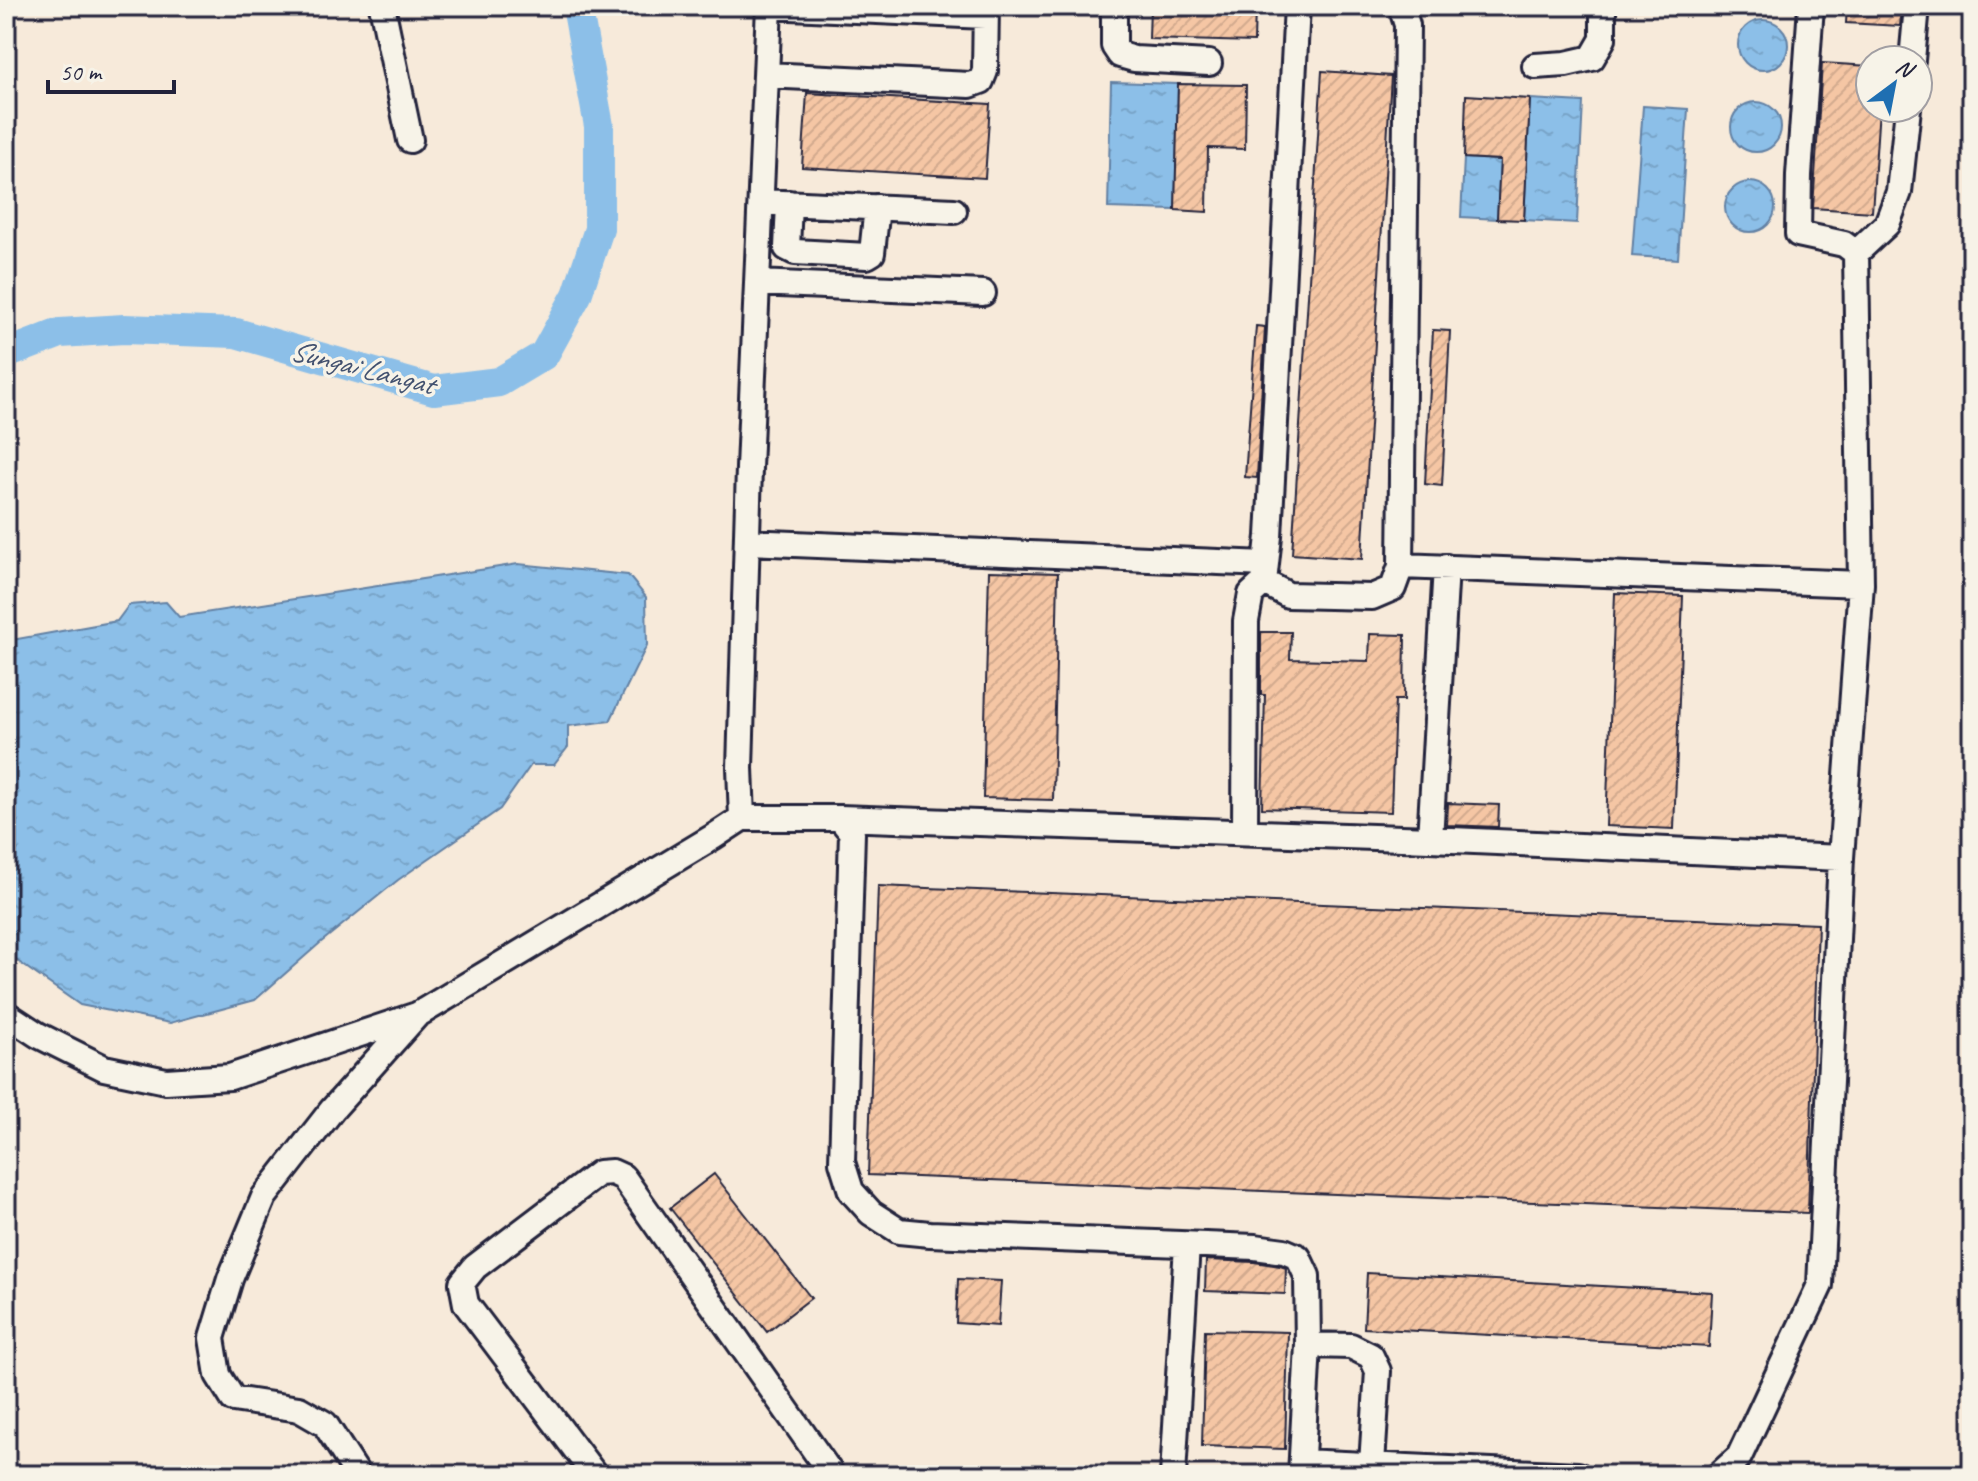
<svg xmlns="http://www.w3.org/2000/svg" width="1978" height="1481" font-family="Caveat,sans-serif">
  <defs>
    <pattern id="water-ripples" width="26" height="14" patternUnits="userSpaceOnUse" patternTransform="scale(2)"><rect width="26" height="14" fill="#8cbfe8"/><path d="M2 4q2-2 4 0t4 0M15 11q2-2 4 0t4 0" fill="none" stroke="#78a4c8"/></pattern>
    <pattern id="building-hatch" width="6" height="6" patternUnits="userSpaceOnUse" patternTransform="scale(2)"><rect width="6" height="6" fill="#f5c6a4"/><path d="M-1 1l2-2M0 6l6-6M5 7l2-2" fill="none" stroke="#d2aa8e"/></pattern>
  </defs>
  <rect width="100%" height="100%" fill="#f7eada"/>
  <filter id="ink" filterUnits="userSpaceOnUse"><feTurbulence type="fractalNoise" baseFrequency=".0125" numOctaves="2"/><feDisplacementMap in="SourceGraphic" scale="16" xChannelSelector="R" yChannelSelector="G"/><feConvolveMatrix kernelMatrix="1 2 1 2 8 2 1 2 1" color-interpolation-filters="sRGB"/></filter>
  <g filter="url(#ink)">
    <path fill="url(#water-ripples)" stroke="#6280a3" stroke-width="2" d="M1738 45a25 25 0 1 1 50 0a25 25 0 1 1-50 0Z
      M1111,82L1178,84L1175,210L1108,208Z
      M1530,99L1583,102L1577,223L1524,220Z
      M1731 127a25 25 0 1 1 50 0a25 25 0 1 1-50 0Z
      M1643,106L1688,109L1678,259L1632,256Z
      M1464,158L1500,160L1497,219L1461,217Z
      M1725 207a25 25 0 1 1 50 0a25 25 0 1 1-50 0Z
      M518,564L628,575L646,597L647,645L610,721L568,726V747L554,765H531L500,809L398,880L320,943L255,1000L170,1023L80,1005L6,953V641L117,621L129,605L166,602L179,617Z"/>
    <g fill="none" stroke-linecap="round" stroke-linejoin="round">
      <path stroke="#8cbfe8" stroke-width="30" d="M6,354L60,333L124,329L236,333L434,390L499,382L544,355L577,295L599,229V126L577,6"/>
    </g>
    <path fill="url(#building-hatch)" stroke="#22223b" stroke-width="2" d="M1150,6H1255L1254,42L1149,39Z
      M1847,6H1902L1900,26L1846,23Z
      M1822,63L1870,66V108H1879L1872,212L1813,208Z
      M1322,71L1391,76L1362,559L1292,554Z
      M1178,84L1246,85L1245,149L1208,148L1207,212L1175,210Z
      M807,93L990,104L985,178L802,167Z
      M1466,95L1530,99L1524,220L1497,219L1500,160L1464,158Z
      M1256,326L1265,327L1257,478L1245,477Z
      M1433,330L1450,331L1442,486L1425,484Z
      M989,571L1058,573L1053,800L983,798Z
      M1615,593L1683,596L1674,829L1606,826Z
      M1261,632H1291L1290,659L1369,661L1370,634L1405,635L1404,700H1395L1391,812L1262,808L1265,695H1261Z
      M1448,803L1499,805L1498,827L1447,825Z
      M878,886L1818,924L1808,1213L868,1175Z
      M714,1174L811,1298L767,1332L670,1208Z
      M1206,1260L1254,1262L1280,1266L1286,1268L1285,1294L1205,1291Z
      M1367,1273L1712,1292L1709,1347L1364,1328Z
      M958,1279L1001,1281L998,1326L956,1323Z
      M1205,1330L1288,1332L1285,1449L1202,1446Z"/>
    <g fill="none" stroke-linecap="round" stroke-linejoin="round">
      <g stroke="#22223b" stroke-width="30">
        <path id="minor" d="M382,6L410,140
          M1114,6V46L1120,55L1134,59L1209,63
          M1297,6L1269,536L1264,582L1288,595L1372,597L1393,588L1401,566L1407,25L1401,6
          M1811,6L1799,175L1798,234L1844,244L1856,253
          M1912,60L1917,6
          M1535,66L1566,64L1592,58L1603,39V6
          M766,75L970,85L981,81L985,71L986,6
          M761,202L954,211
          M789,203L787,248L795,252L867,256L872,253L877,207
          M757,283L983,293
          M747,542L1266,564
          M1401,566L1861,584
          M742,818L740,768L749,468L769,6L985,16
          M840,818L1430,839L1841,858
          M1245,832L1246,621L1251,594L1264,582
          M1430,839L1446,567
          M6,1014L38,1035L104,1068L166,1081L230,1077L417,1015L713,837L742,818H840L852,833L842,1162L851,1191L871,1213L899,1231L930,1234L1255,1247L1284,1251L1298,1257L1307,1276L1308,1345L1301,1475
          M1308,1345L1351,1346L1371,1356L1378,1371L1372,1464
          M1302,1462L1578,1475
          M358,1475L325,1424L299,1409L233,1399L218,1375L212,1338L230,1279L264,1197L332,1110L415,1017
          M595,1475L466,1304L462,1283L475,1267L599,1173L612,1172L623,1177L832,1475
          M1173,1475L1187,1245
          M1719,1475L1739,1457L1820,1285L1841,858L1861,584L1856,253L1887,224L1899,192L1908,108"/>
      </g>
      <path stroke="#22223b" stroke-width="3" stroke-dasharray="8 6" stroke-linecap="butt" d="M1961,1475L1972,1453"/>
      <use href="#minor" stroke="#f7f3e8" stroke-width="24"/>
    </g>
  </g>
  <g text-anchor="middle" dominant-baseline="central" stroke-width="7" stroke-linejoin="round" paint-order="stroke">
    <g font-size="30" font-style="italic" fill="#42516f" stroke="#f7f3e8">
      <text transform="translate(362 367) rotate(14)">Sungai Langat</text>
    </g>
  </g>
  <rect width="1978" height="1481" fill="none" stroke="#f7f3e8" stroke-width="32"/>
  <rect x="16" y="16" width="1946" height="1449" fill="none" stroke="#22223b" stroke-width="3" filter="url(#ink)"/>
  <g transform="translate(1894 84) rotate(32)"><circle r="38" fill="#f7f3e8" stroke="#a29fa3" stroke-width="2"/>
  <path d="M0-6L14 30L0 20L-14 30Z" fill="#1f6fb2"/>
  <text y="-12" font-size="22" font-weight="bold" text-anchor="middle" fill="#22223b">N</text>
  </g>
  <path d="M48 80v12h126v-12" fill="none" stroke="#22223b" stroke-width="4"/>
  <text x="60" y="80" font-size="24" fill="#22223b" stroke="#f7f3e8" stroke-width="6" paint-order="stroke">50 m</text>
</svg>
